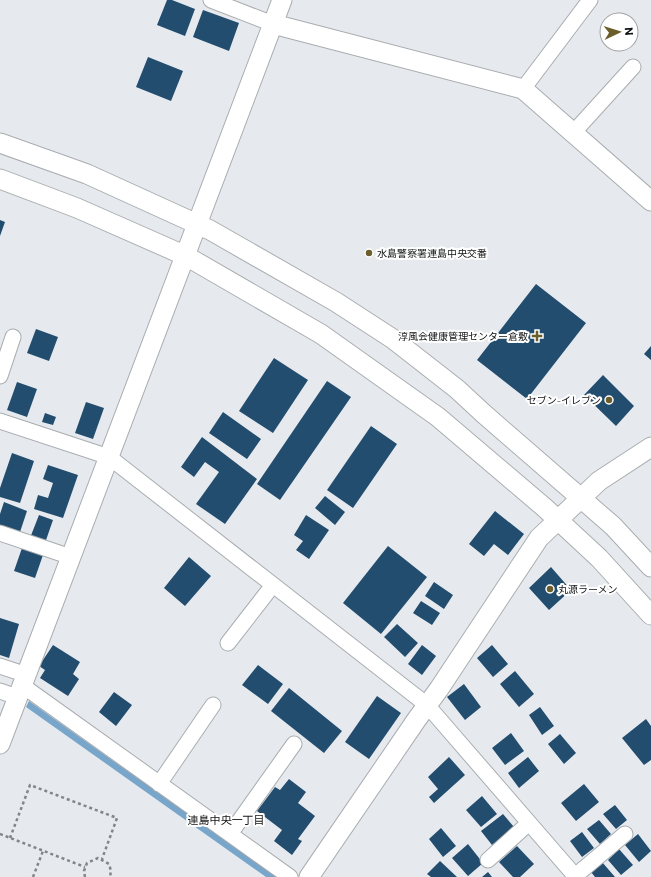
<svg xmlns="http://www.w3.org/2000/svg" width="651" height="877" font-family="Commissioner,'Noto Sans JP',sans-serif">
  <rect width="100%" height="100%" fill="#e6eaee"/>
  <path fill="#78a5ca" d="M29,701L277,877H266L26,707Z"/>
  <path fill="#234d6e" d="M167,0H172L195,9L185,36L157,25Z
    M203,10L239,23L229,51L193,37Z
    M148,57L183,71L171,101L136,87Z
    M0,220L5,222L0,236Z
    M536,284L586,323L527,399L477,360Z
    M36,329L58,337L49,361L27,353Z
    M651,346V360L644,354Z
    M274,358L308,380L273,433L239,411Z
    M603,375L634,406L616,426L584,395Z
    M327,381L351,397L280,500L257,484Z
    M17,382L37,389L27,417L7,410Z
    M86,402L104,408L93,439L75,433Z
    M223,412L261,439L247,459L209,433Z
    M45,413L56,417L53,425L42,422Z
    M371,426L397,444L353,508L327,490Z
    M202,437L257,479L225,524L196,504L219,472L205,462L194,477L181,467Z
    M12,453L34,461L20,503L0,497V488Z
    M48,465L78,475L63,518L34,509L38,495L48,498L53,483L43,479Z
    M325,496L345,512L335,525L315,508Z
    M4,502L27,511L20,532L0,525V514Z
    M495,511L524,534L508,555L494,544L484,556L469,544Z
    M39,515L53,520L45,543L30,538Z
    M306,515L329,530L309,559L296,550L303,541L294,535Z
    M388,546L427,577L381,634L343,603Z
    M22,548L43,555L35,578L14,571Z
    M189,557L211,576L185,606L164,588Z
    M551,567L571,590L549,610L529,588Z
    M434,582L453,595L444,609L425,596Z
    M421,601L440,613L432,625L413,613Z
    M0,618L19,624L9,658L0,655Z
    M397,624L418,643L405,657L384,637Z
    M53,645L80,662L73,674L79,679L68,696L40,678L45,670L39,666Z
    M422,645L436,656L422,675L408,664Z
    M492,645L508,664L493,677L477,658Z
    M258,665L283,684L268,704L242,685Z
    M515,671L534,694L519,707L500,684Z
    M464,684L481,707L465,720L447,697Z
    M289,688L342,731L324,753L271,711Z
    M114,692L132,705L116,726L99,712Z
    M377,696L401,713L369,759L345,742Z
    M540,707L554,726L542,735L529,715Z
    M646,719L651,726V760L644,765L622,738Z
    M511,733L524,751L505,765L492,748Z
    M560,734L576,753L564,764L548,744Z
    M449,757L465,775L434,803L429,797L438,789L428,777Z
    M528,757L539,771L519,788L508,773Z
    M289,779L306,792L298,803L315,816L298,839L302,841L292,855L274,841L282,830L257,811L275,787L280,790Z
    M584,784L599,802L576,821L561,803Z
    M482,796L497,814L481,827L466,810Z
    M615,805L627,820L616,829L603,814Z
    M503,814L514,827L492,845L481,831Z
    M599,820L611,834L600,844L587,829Z
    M441,828L456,846L443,857L429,839Z
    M582,832L594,848L582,857L570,841Z
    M638,834L651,851L639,862L625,845Z
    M468,844L483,863L468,876L452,858Z
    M517,846L534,864L520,877H513L499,862Z
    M619,849L633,865L621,875L608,860Z
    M440,861L457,877H431L427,874Z
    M602,862L615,877H595L591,872Z
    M488,872L492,877H482Z"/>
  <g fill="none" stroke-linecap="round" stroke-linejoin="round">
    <g stroke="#a9adb0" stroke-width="17">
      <path id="minor" d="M211,0L273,24
        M523,89L590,0
        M573,133L633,67
        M0,376L13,337
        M0,421L109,457L427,705L576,877
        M0,533L71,557
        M228,643L273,585
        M0,666L27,675
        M23,686L290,877
        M0,691L17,697
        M159,784L213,705
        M230,834L294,744
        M488,860L529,823
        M575,876L625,834"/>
    </g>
    <g stroke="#a9adb0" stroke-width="21">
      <path id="tertiary" d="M273,24L523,89L651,201
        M0,143L87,174L210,230L336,302L393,339L457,389L484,414L613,526L651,567
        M0,179L77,208L186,256L321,334L438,417L545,508L599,558L651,615
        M0,744L282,0
        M309,877L417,719L439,689L539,538L599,481L651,447"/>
    </g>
    <path stroke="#828587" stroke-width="2.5" stroke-dasharray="3 3" stroke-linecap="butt" d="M0,834L85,867
      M10,838L30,785L117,818L102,859
      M33,877L43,851
      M85,877L84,871L87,863L98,858L109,864L111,871L110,877"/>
    <use href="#minor" stroke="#fff" stroke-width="15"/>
    <use href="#tertiary" stroke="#fff" stroke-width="19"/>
  </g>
  <g fill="#6b5e2b" stroke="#fff" stroke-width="1.5">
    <circle cx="369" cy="253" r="4"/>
    <path d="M535 330h4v4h4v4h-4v4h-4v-4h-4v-4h4z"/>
    <circle cx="609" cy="400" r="4"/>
    <circle cx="550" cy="589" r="4"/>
  </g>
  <g text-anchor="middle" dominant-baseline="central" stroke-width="4" stroke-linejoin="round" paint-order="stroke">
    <g font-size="10" fill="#121314" stroke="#fff" text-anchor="start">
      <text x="377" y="253">水島警察署連島中央交番</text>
      <text x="528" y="336" text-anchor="end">淳風会健康管理センター倉敷</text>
      <text x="601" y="400" text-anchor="end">セブン-イレブン</text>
      <text x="558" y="589">丸源ラーメン</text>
    </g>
    <g font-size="11" fill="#121314" stroke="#fff">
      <text x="226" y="819">連島中央一丁目</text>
    </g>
  </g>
  <g transform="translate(619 32) rotate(86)"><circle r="19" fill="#ffffff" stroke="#a0a1a1"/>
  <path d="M0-3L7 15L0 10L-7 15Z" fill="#6b5e2b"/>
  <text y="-6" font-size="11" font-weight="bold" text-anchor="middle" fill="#121314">N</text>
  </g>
</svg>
